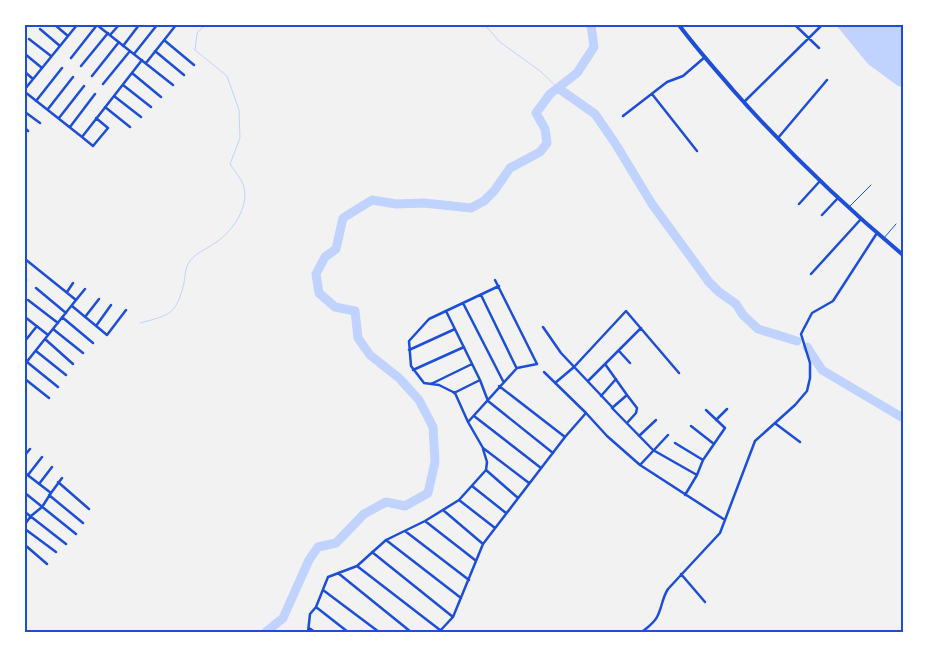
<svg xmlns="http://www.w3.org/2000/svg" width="928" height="657" font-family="Commissioner,sans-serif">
  <rect width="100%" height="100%" fill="#f2f2f2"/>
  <path fill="#bfd3fe" d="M836,25H903V87L898,86L868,64Z"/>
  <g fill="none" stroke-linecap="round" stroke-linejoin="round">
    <path stroke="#bfd3fe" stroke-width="1" d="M485,25L500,42L540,71L558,88
      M140,323C170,315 176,315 184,283C185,277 185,269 188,264C193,254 207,249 215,243C232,232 249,208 244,187C242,179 234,171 230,164L240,138L239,110L227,76L195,50L197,33L205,25"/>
    <path stroke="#bfd3fe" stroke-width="9" d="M558,88L595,114L615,143L652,204L709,282L719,292L736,304L743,315L758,329L797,341
      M807,347L822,370L903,418
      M266,632L283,618L309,560L318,547L336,543L364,514L386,502L405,506L428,493L435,462L433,427L419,400L399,378L370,355L358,338L355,311L335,307L319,293L316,274L325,257L336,249L343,218L372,200L396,204L424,203L471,208L484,201L494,191L510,168L540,152L547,143L545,129L536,113L550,94L577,73L594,47L591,25"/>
    <path stroke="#1d4ed8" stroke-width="1" d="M849,207L871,185
      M884,238L896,224"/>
    <path stroke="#1d4ed8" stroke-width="2.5" d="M55,25L68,36
      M97,25L173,85
      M795,25L819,48
      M40,29L60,46
      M110,35L119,25
      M29,39L51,56
      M164,40L194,65
      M123,46L139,25
      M155,51L184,75
      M25,54L42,68
      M134,54L157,25
      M71,58L97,25
      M146,63L176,25
      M81,66L108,33
      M25,72L33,79
      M132,73L161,97
      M92,76L119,42
      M103,84L130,51
      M123,85L151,107
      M25,89L77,25
      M25,92L82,137L142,60
      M652,94L697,151
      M114,96L141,117
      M36,101L62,68
      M744,102L822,25
      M105,107L130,127
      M48,109L73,77
      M25,112L40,123
      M623,116L667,82L683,76L705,57
      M59,118L84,86
      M70,127L95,94
      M25,128L28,131
      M82,137L93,146L108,128L96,118
      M778,138L827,80
      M799,204L820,181
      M822,215L838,198
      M25,259L76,300L25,364
      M811,274L861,219
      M25,279L26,280
      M499,286L429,319L409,341L411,366L424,383L439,385L455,393L468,422L483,448L529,483
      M36,288L66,313
      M67,292L73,283
      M481,295L516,367
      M28,300L58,323
      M76,300L85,289
      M463,303L503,381
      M72,306L107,335L126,310
      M446,311L480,380L454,393
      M25,317L48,335
      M62,317L93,343
      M85,317L99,299
      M96,326L111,305
      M543,327L561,353L613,408
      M53,329L83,353
      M45,339L73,364
      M25,341L37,326
      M409,350L455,329
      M36,351L66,375
      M619,351L630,363
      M27,362L58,387
      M605,364L627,395
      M413,370L464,347
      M544,372L586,413
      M25,379L49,398
      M480,380L488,401L553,453
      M588,381L641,328
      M555,383L574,367L626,311L679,373
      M431,384L472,364
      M499,386L565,437
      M601,396L616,379
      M474,416L541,468
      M716,420L727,409
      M468,422L517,368L537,364L495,280
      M627,423L636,413L637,408L627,395L612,408L653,450L697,475
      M776,424L800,442
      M691,426L714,444
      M639,436L656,420
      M675,443L703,460
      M25,455L30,449
      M640,465L668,435
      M486,470L518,498
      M25,473L51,493L42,507L31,516L25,524
      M28,475L42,457
      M58,482L89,509
      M39,484L52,467
      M472,486L506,513
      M25,493L76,534
      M51,493L62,478
      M49,495L83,523
      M685,495L697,475L703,460L725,428L706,410
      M459,500L495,528
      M443,510L483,544
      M25,512L66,544
      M425,521L475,560
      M25,529L56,552
      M405,531L469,580
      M386,540L461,598
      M25,545L47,564
      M372,552L453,617
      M357,566L440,630
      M338,573L411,632
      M681,574L705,602
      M323,590L379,632
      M316,607L348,632
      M309,628L315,632
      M308,632L310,614L316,607L328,577L357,566L386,540L425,521L459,500L486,470L487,462L483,449
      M439,632L453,617L483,544L565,437L586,413L607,436L640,465L725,520
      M642,632C648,627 654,623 657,617C662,608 662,598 668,589L720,533L755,441L795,405L807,391L810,378V363L801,334L812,313L833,301L877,233"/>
    <path stroke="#1d4ed8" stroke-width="4" d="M679,25C696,48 715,69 733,90C785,149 842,204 903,255"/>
  </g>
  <rect width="928" height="657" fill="none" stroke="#ffffff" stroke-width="52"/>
  <rect x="26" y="26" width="876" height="605" fill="none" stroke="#1d4ed8" stroke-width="2"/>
</svg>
